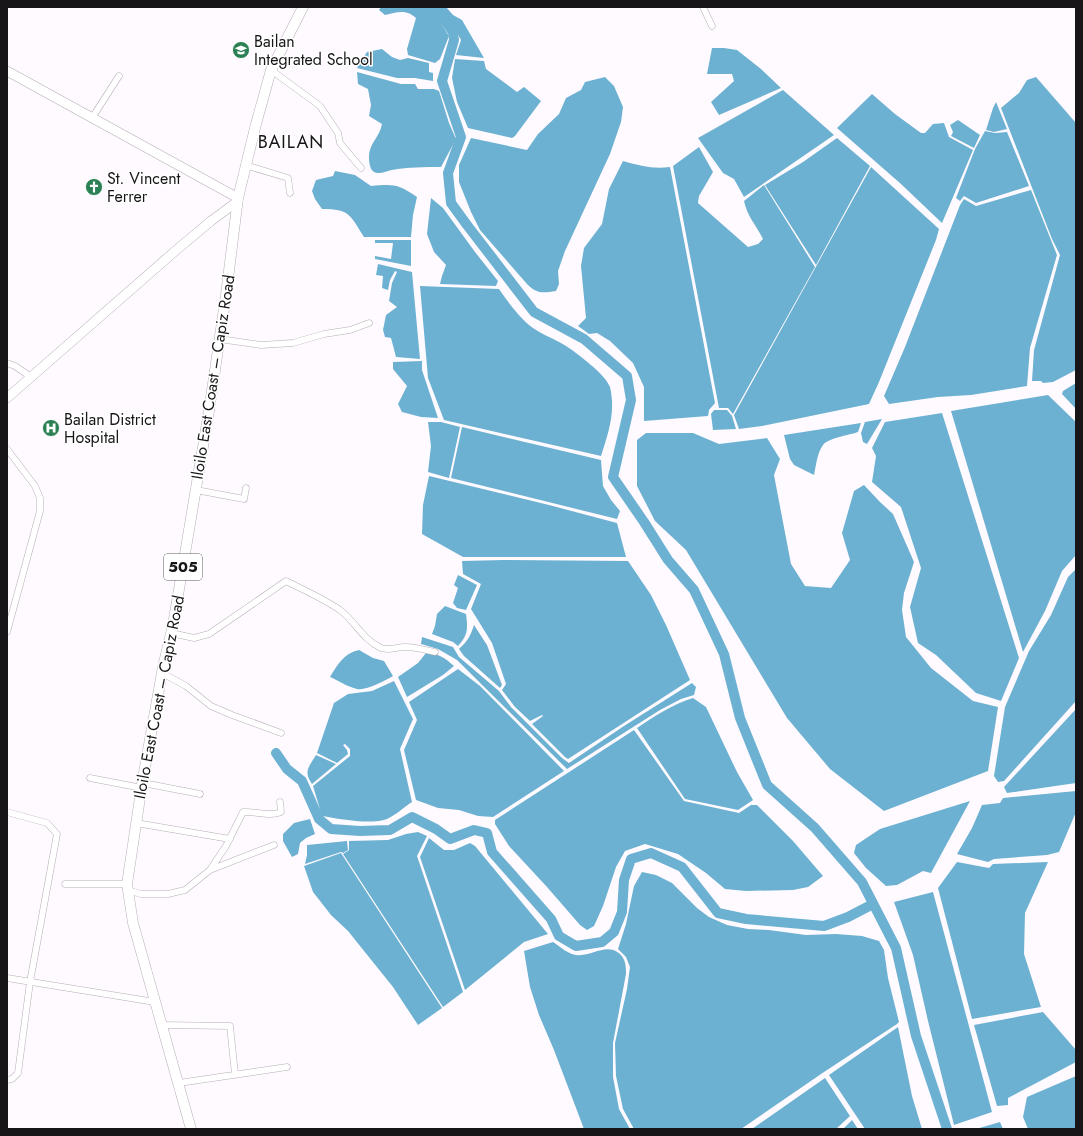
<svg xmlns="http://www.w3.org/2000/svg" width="1083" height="1136" font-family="Jost,sans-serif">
  <rect width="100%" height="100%" fill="#fffaff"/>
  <path fill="#6cb1d1" d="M381,7H429C432,9 446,31 449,36L440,59L435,63L408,55L407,49L416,18C406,9 397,12 385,15L379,10Z
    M440,7H446L453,15L462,20L484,58L456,55L461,40C455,28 447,18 440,7Z
    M712,48H724L737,50L761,69L781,88L719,115L711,102L734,81L732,74H707Z
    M382,49L392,57L400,60L408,58L429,63V72L433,73V81L415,78H397L357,68L367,52Z
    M455,59L484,61L486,69L517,92L524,87L541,101L515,136L512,138L468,128L457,102L452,78Z
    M357,72L401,84H415L418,89H434L439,91L449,123L456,139L441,167C425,167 408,167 392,170C387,171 379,175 374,172C369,169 369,160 369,155C370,143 380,136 382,124L369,116L371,105L368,89L358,84Z
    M605,77L614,86L623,107L621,122L610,154L565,251L558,271L559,284L556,291C542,293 537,294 527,284L480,230L471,212L459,182V165L471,138L527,150L538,134L559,114L566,98L581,90L585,82Z
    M1036,77L1076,123V370L1053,382L1043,383L1041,381H1032L1034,350L1060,255L1052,239L1001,108L1019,93L1027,80Z
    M783,90L834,135L744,197L734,179L723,173L698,138Z
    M872,94L895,114L921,133H925L933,124L944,123L949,137L973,150L942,223L901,184L837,128Z
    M996,102L1007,129L994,132L986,130L993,108Z
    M958,120L980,135L974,148L951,136L953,132L950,125Z
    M985,131L995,133L1007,132L1029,186L976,203L964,196L960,201L956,198L975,149Z
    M837,138L870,166L816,265L765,185L803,162Z
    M699,147L713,172L699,196L698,203L748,247L758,244L763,239C756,225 747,216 744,201L764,185L815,267L733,414L728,408H719L673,166Z
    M623,161C641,166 652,169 670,167L715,403L709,410L708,416L644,421V387L633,363L610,341L597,333L589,334L578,326L586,318L581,266L584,248L602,224L609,189Z
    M871,167L939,229L936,240L879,382L869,404L762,426L739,429L734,415Z
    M335,171L355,175L371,186C394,184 398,184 417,197L413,215L411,237H364C350,215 350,209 322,209L315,199L312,191L316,180L333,176Z
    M1031,190L1057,255L1030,348L1027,386L971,395L938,397L889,404L884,396L905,347L960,205L964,199L976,206Z
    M431,198L443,208L475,252L498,281L496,286L440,284L442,276L446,265L434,252L427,234Z
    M375,240H411V266L375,259V256L391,259L393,243H375Z
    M378,264L412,272L420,359L396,357L391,338L385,337L383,330L386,315L397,307L389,301L392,283L397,272L395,271L390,280L388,290L382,288L383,276L376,275Z
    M420,286L499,289C509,303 519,318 533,328C543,335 555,339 566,346C577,353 606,375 610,387C616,412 608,434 601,456L444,420L428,378Z
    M422,361V370L438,418L421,417L402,412L398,404L407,386L393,369V362Z
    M1076,383V409L1062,394L1063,391Z
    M1048,395L1076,422V555L1062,571L1045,611L1023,652L951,411Z
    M714,410H727L732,416L736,429L713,430L711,414Z
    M942,413L1019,658L1001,701L976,693L936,655L918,643L910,607L921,568L901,507L872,482L876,456L872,448L885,422Z
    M882,419L867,444L863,442L861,433L865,422Z
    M428,422H441L460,427L449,478L428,472L431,446Z
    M861,423L858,432C850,435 828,438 823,445C817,453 816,466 814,475L794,465L790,459L784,435Z
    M462,427L601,460L603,486L611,500L620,511L617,519L451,478Z
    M646,433H693L719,444L767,438L780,459L774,475L791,564L805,586L831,588L850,560L842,533L854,491L864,485L880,502L893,514L914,562L904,593L902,610L906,637L931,668L973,701L998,707L988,771L884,811L830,769L787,718L686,550L655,521L637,486V440Z
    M429,476L549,505L617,523L626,557H463L422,534L423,505Z
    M503,560L628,561L651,595L666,625L690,680L568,759L565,757L532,724L543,716L542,715L530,721L515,707L502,690L506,684L492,643L471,609L481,584L463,574L462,561Z
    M1076,569V701L1004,781L998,782L994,776L1005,707L1029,651L1051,615L1068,577Z
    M458,575L477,585L466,610L457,608L453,603L458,588L454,585Z
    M445,606L466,614C468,629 468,635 458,646L453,642L432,634L435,626L437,614Z
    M474,625L487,645L502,685L500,688L464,656L459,649C467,642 471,635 474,625Z
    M422,637L453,647L459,657L499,691L511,707L562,758L569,763L624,726L692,683L696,687L694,695L681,699L660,710L567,769L457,660L438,649L421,644Z
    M359,650L373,658L384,661L393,676C384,681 366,691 357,689C348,687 339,681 330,677C337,665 344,653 359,650Z
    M426,653C438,653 445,658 454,666L443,675L407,697L398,677L418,663Z
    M458,669L480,686L564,771L493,817L478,816L459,810L438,808L416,800L404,750L417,720L409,702Z
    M394,681L413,719L400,749L412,802C404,807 396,815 387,819C371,825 339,819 322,816L313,786L350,756V749L345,744L343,745L347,750L348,754L337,763L317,753L334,703L348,694L372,691Z
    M693,698L706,707L737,772L753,800L738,810L685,799L637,728C655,716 673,704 693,698Z
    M1076,709V783L1007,793L1004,787Z
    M634,730L684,801L739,813L751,805H757L793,841L823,876L808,887L793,890L746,891L725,889L706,873L678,854L645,844L625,851L616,867L603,906L594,926L587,930L580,925L547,887L509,846L495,824V820Z
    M316,755L336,764L312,784C303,771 309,767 316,755Z
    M1076,791V812L1059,852L1047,855L994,859L988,862L957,854L972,828L982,805L1000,803L1003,798Z
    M970,801L931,873L923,871L897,885L886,886L866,868L854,853L856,845L880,829Z
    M310,819L315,834L306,838L300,843L298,854L292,857L283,841V834L294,823Z
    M418,832L427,836L417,856L463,992L443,1007L343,854L349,850V841L388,840L406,834Z
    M429,838L444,850H454L470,843L475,846L548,934L524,942L465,990L420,857Z
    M347,841L348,850L343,853L341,852L305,864L307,855V845Z
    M341,853L442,1008L418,1025L393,987L348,931L331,915L313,892L304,866Z
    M957,862L989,868L993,864L1048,862L1025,913L1024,954L1041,1007L972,1019L938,888Z
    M642,872L656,875L672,883L697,908L709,917L727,925L748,929L769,930L806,935L836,934L862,936L879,941L884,950L888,978L899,1022L897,1024L824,1072L741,1129H634L623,1109L616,1076L615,1043L627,989L630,967L626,957L618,949L626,924L634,886Z
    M933,892L992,1112L954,1125L928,1021L913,955L894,902Z
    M553,942C559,946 566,952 572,954C589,960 605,941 620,954C626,960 626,967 626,974L613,1043V1077L619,1109L630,1129H584L554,1050L539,1015L530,987L524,951Z
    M1043,1012L1076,1050V1062L1008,1098V1105L997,1106L974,1025Z
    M898,1027L912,1096L922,1129H865L829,1075Z
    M1076,1076V1129H1028L1023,1117L1027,1097Z
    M825,1078L850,1116L836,1129H752Z
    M852,1120L858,1129H843Z
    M1000,1122L1003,1129H976Z"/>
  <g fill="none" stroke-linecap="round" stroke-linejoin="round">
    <path stroke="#6cb1d1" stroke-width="10" d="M435,7L453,32L454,40L442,81L461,137L448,173L451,203L467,225L534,312L584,339L627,376L631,400L613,477L644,522L668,560L694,590L724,654L740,718L767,785L815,828L862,882L896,948L916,1036L947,1129
      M276,753L287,769L302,781L319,819L331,829L360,831L390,830L412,817L436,829L450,839L474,830L487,833L492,852L551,919L559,936L576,946L602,942L614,932L622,912L624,880L631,859L651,853L682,867L718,913L746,919L824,926L848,917L873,904"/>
    <g stroke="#b5afb5" stroke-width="7">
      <path id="street" d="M703,7L712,26
        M271,70L320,106L338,133L340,143L361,168
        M92,118L119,76
        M245,165L288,178L290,193
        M219,339L261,345L293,343L324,334L350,330L369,323
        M7,363L15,366L31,377
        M7,449L35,486L40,498V511L7,632
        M196,490L244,499L246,488
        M171,633L194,638L209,634L286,581C304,590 324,599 340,610C355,621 362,639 381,648C390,651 396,647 405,647C415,647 425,650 435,652
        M162,673L186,686L211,706L232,715L281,733
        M90,778L142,788
        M143,783L200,794
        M7,812L47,823L57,834L30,982L18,1073L12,1079L7,1080
        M136,823L230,839
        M210,870L226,846L243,812C255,811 270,817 281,812L280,802
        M65,884H127
        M127,890L141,894H168L185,890L210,870L274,845
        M7,978L155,1002
        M161,1025L230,1026L235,1074
        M179,1083L287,1067"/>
    </g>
    <g stroke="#b5afb5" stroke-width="10">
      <path id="secondary" d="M7,71L238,198
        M7,398L174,252L211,221L238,201"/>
    </g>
    <g stroke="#b5afb5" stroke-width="11">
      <path id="primary" d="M191,1129L133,923L127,884L143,778L163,667L173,625L209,411L226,295L238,198L256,124L271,70L303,7"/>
    </g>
    <use href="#street" stroke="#fff" stroke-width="6"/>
    <use href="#secondary" stroke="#fff" stroke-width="9"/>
    <use href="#primary" stroke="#fff" stroke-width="10"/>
  </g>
  <defs>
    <g id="school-disc" transform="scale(0.9)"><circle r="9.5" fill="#2b8154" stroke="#fff"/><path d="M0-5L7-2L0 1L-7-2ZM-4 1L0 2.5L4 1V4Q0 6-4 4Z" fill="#fff"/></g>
    <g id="church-disc" transform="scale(0.9)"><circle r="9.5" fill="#2b8154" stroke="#fff"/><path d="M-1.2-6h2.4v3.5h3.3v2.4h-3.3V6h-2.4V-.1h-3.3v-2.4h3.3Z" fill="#fff"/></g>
    <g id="hospital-disc" transform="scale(0.9)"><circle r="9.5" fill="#2b8154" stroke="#fff"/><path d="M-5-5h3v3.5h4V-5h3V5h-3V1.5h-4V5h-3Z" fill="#fff"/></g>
  </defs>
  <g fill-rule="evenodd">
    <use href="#school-disc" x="241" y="50"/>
    <use href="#church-disc" x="94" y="187"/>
    <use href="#hospital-disc" x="51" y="428"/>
  </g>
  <g text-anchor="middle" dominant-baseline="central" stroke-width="3" stroke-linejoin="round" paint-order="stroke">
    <rect fill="#fff" stroke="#5d5b5d" stroke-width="1" x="164" y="554" width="38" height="26" rx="3"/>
    <g font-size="15" font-weight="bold" fill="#171517">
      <text x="183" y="567">505</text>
    </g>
    <g font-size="16" fill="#171517" stroke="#fff" text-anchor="start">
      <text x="254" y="41">Bailan<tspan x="254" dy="18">Integrated School</tspan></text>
      <text x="107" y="178">St. Vincent<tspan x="107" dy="18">Ferrer</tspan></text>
      <text x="64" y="419">Bailan District<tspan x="64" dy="18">Hospital</tspan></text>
    </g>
    <g font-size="16" fill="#171517" stroke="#fff">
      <text transform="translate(213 377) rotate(-81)">Iloilo East Coast – Capiz Road</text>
      <text transform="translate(159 697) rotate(-79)">Iloilo East Coast – Capiz Road</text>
    </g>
    <g font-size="18" letter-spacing="1" fill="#171517" stroke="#fff">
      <text x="291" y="142">BAILAN</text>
    </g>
  </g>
  <rect width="1083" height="1136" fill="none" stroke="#171517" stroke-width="16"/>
</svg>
